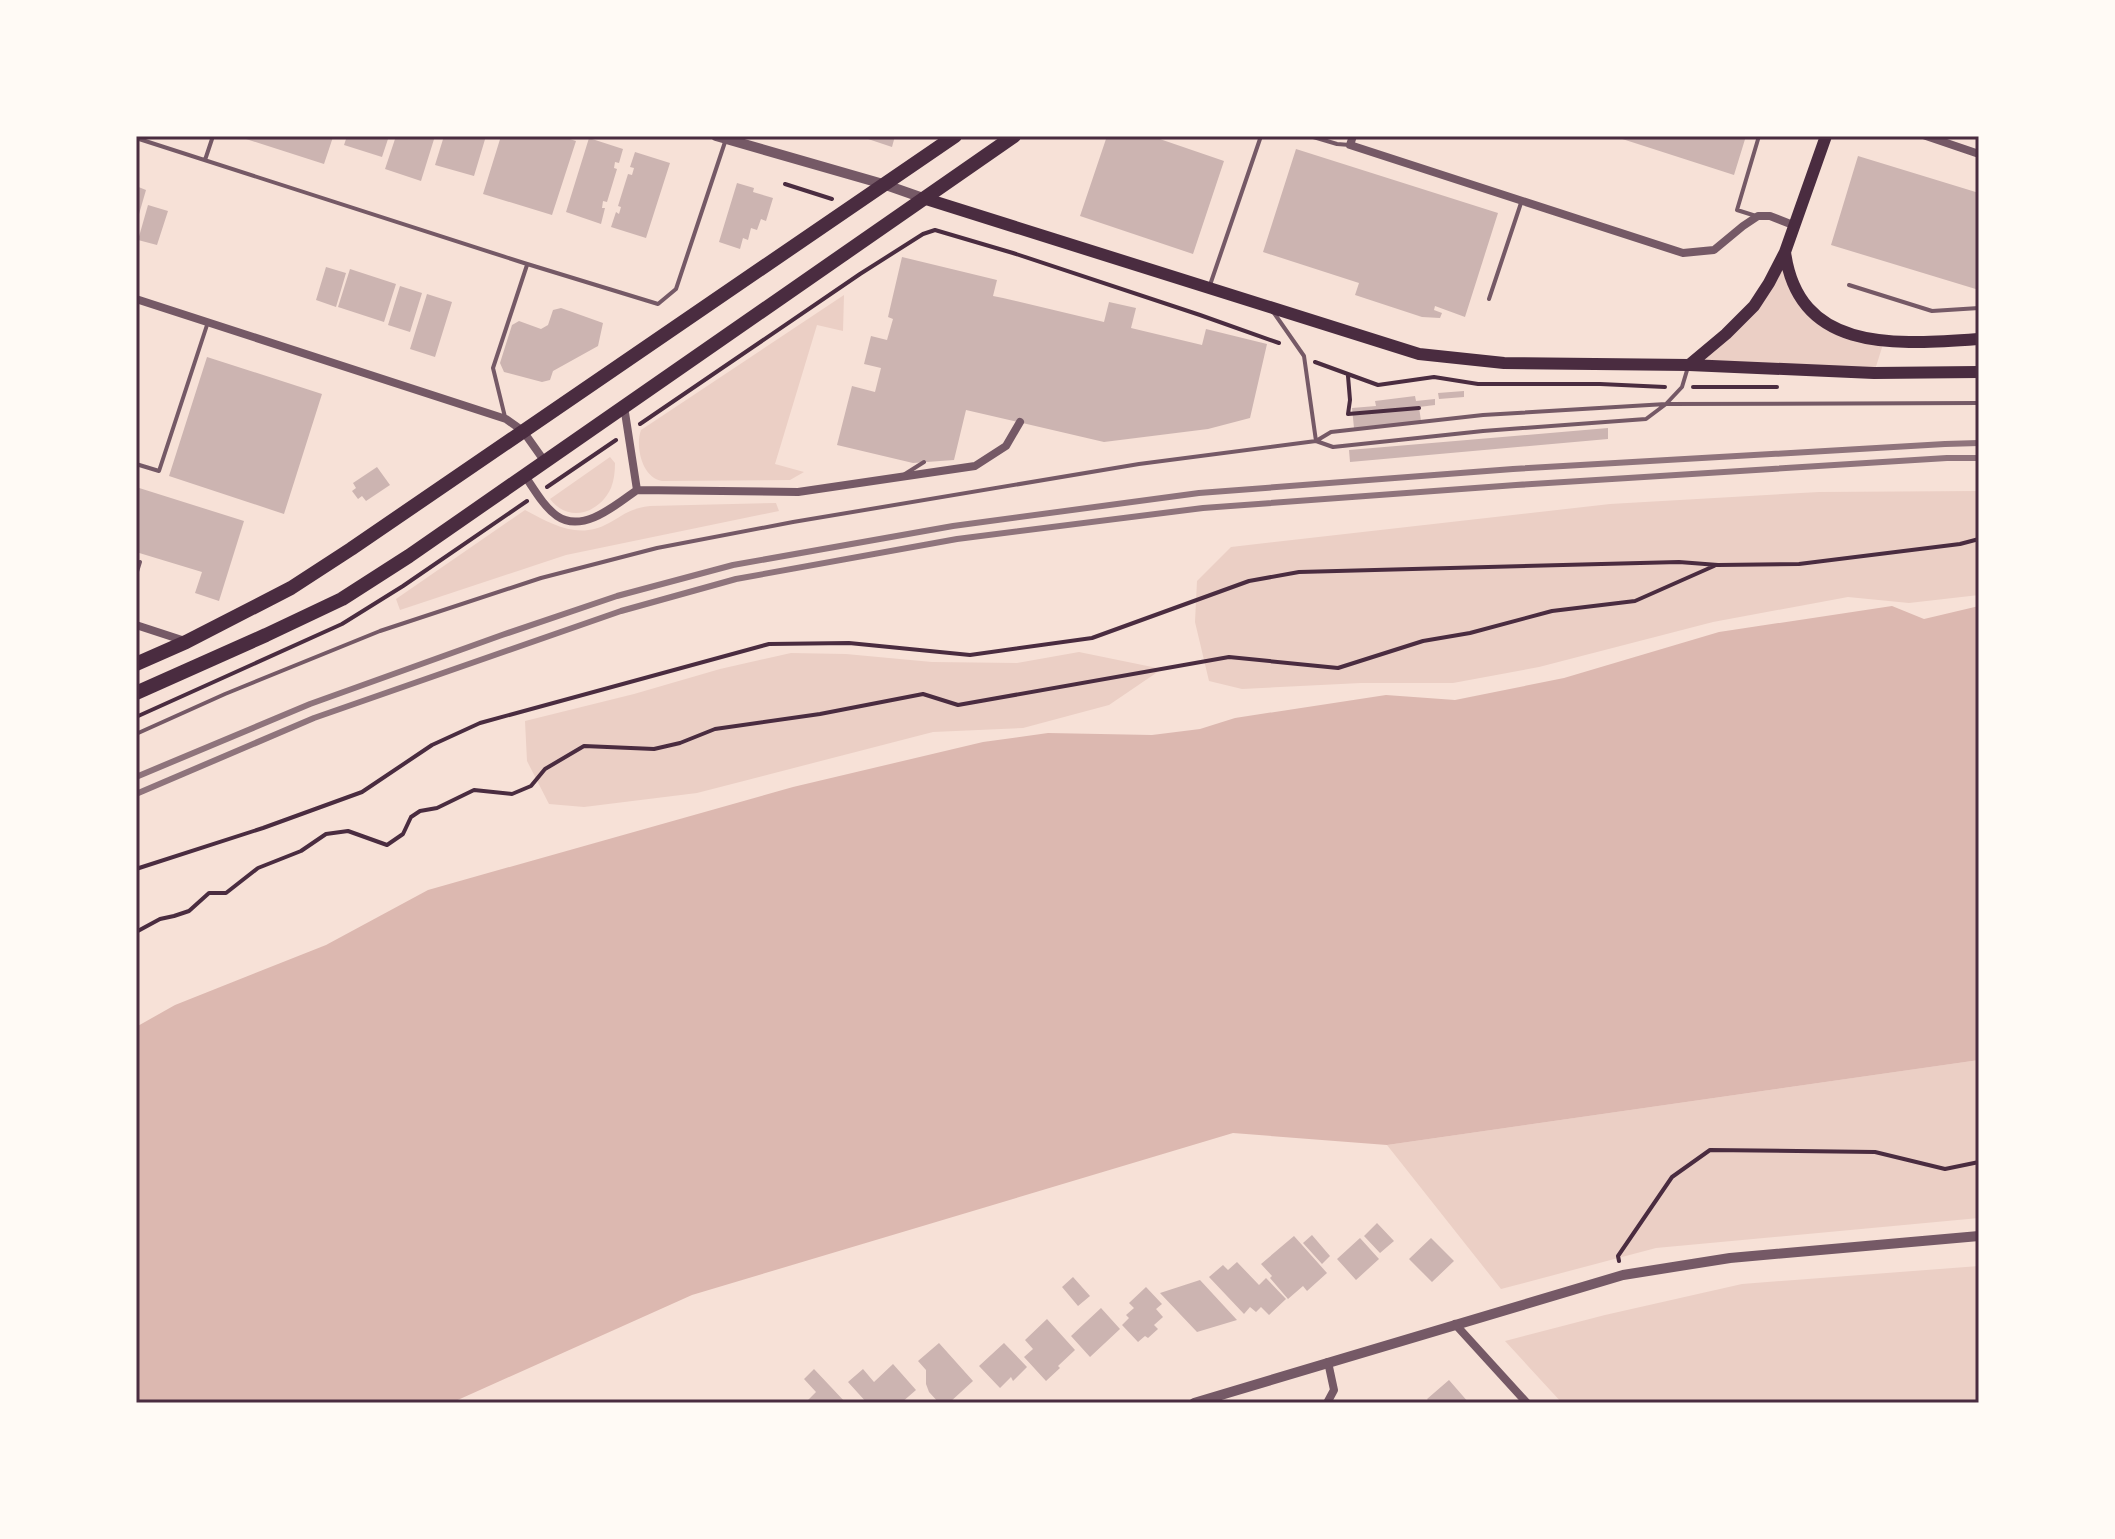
<svg xmlns="http://www.w3.org/2000/svg" width="2115" height="1539" font-family="Roboto,sans-serif">
  <rect width="100%" height="100%" fill="#f7e1d7"/>
  <path fill="#ebcfc5" d="M1785,252L1815,316L1884,341L1874,373L1689,365L1754,306Z
    M844,295L843,331L817,325L775,464L804,472L790,480L662,481C642,478 635,446 641,430Z
    M610,457L615,463C615,472 614,480 611,488C599,514 568,523 550,499Z
    M1979,491V595L1909,603L1848,597L1713,622L1539,667L1453,683H1361L1242,689L1209,681L1195,622L1197,581L1231,547L1610,504L1819,492Z
    M776,503L779,511L566,555L400,610L396,599L525,510C553,525 579,540 609,523C627,513 629,509 650,506Z
    M1079,652L1162,669L1109,705L1023,728L933,732L697,793L584,807L549,804L527,761L525,721L634,694L720,669L791,653L846,654L932,662L1017,663Z
    M1979,1060V1218L1656,1248L1501,1289L1387,1145Z
    M1979,1266V1403H1562L1505,1341L1605,1315L1742,1284Z"/>
  <path fill="#dcb8b0" d="M1892,606L1924,619L1979,606V1060L1387,1145L1233,1133L692,1295L451,1403H136V1027L175,1005L326,945L428,890L793,787L983,742L1048,733L1152,735L1200,729L1235,718L1386,695L1455,700L1564,678L1719,632Z"/>
  <path fill="#ccb4b1" d="M247,136H331L333,137L324,164L246,139Z
    M347,136H389L382,157L344,145Z
    M396,136H435L421,181L385,169Z
    M444,136H486L474,176L435,165Z
    M501,136H560L576,141L552,215L483,194Z
    M859,136H895L892,147Z
    M1107,136H1151L1224,161L1193,254L1080,216Z
    M1613,136H1746L1734,175Z
    M589,138L623,149L619,163L615,162L614,168L617,169L607,202L603,201L602,208H605L601,224L566,212Z
    M1296,149L1498,213L1465,317L1435,306L1434,310L1442,313L1440,318L1422,317L1355,295L1359,283L1263,252Z
    M635,152L670,163L646,238L611,227L616,212L619,214L621,207L618,206L628,174L632,175L634,168L630,167Z
    M1858,156L1979,193V290L1831,245Z
    M737,183L754,188L753,192L773,198L766,221L761,219L757,230L751,228L748,240L743,238L740,249L719,242Z
    M136,186L146,190L137,221H136Z
    M148,205L168,211L157,245L138,240Z
    M902,257L997,280L993,296L1003,298L1104,322L1109,302L1136,308L1131,328L1202,345L1206,329L1267,344L1250,418L1208,429L1104,442L966,410L954,460L913,463L837,445L852,386L875,392L881,368L864,364L871,336L887,340L893,319L888,317Z
    M326,267L346,273L336,307L316,300Z
    M350,269L396,284L384,322L338,307Z
    M400,286L422,293L410,332L388,325Z
    M427,294L452,302L435,357L410,349Z
    M561,308L603,323L598,346L553,371L550,380L542,382L504,372L500,363L512,325L519,321L541,329L548,325L553,310Z
    M207,357L322,394L284,514L169,476Z
    M1464,391V397L1439,399L1438,393Z
    M1415,396L1416,401L1435,399V405L1419,407L1421,421L1354,428L1352,408L1376,406L1375,401Z
    M1608,428V439L1350,462L1349,450Z
    M377,467L390,485L366,501L362,496L358,499L352,491L356,488L353,483Z
    M136,487L244,521L219,601L195,593L202,572L136,552Z
    M1377,1223L1394,1241L1380,1253L1364,1236Z
    M1312,1235L1330,1256L1322,1264L1303,1243Z
    M1294,1236L1327,1273L1307,1291L1303,1286L1288,1299L1270,1278L1272,1276L1261,1264Z
    M1360,1238L1379,1259L1356,1280L1337,1259Z
    M1431,1238L1454,1261L1432,1282L1409,1259Z
    M1237,1262L1259,1285L1266,1278L1286,1299L1269,1315L1261,1307L1256,1312L1250,1307L1244,1314L1209,1277L1223,1265L1228,1270Z
    M1073,1277L1090,1296L1078,1306L1062,1287Z
    M1200,1280L1237,1320L1197,1332L1160,1293Z
    M1146,1287L1162,1304L1156,1309L1163,1317L1154,1325L1158,1329L1148,1338L1145,1336L1138,1342L1122,1325L1129,1318L1126,1315L1134,1308L1129,1303Z
    M1101,1308L1120,1329L1090,1357L1071,1336Z
    M1047,1319L1075,1350L1058,1366L1060,1368L1046,1381L1024,1357L1033,1349L1025,1340Z
    M939,1343L973,1381L949,1403H939L929,1392L926,1384V1370L918,1361Z
    M1004,1343L1027,1367L1013,1381L1011,1377L1000,1388L979,1366Z
    M893,1364L916,1390L901,1403H867L848,1382L863,1369L874,1382Z
    M814,1369L846,1403H805L816,1392L804,1379Z
    M1449,1380L1469,1403H1430L1427,1399Z"/>
  <g fill="none" stroke-linecap="round" stroke-linejoin="round">
    <path stroke="#4a2c40" stroke-width="4" d="M785,184L832,199
      M1315,362L1378,385L1434,377L1478,384H1600L1665,387
      M1348,376L1350,400L1348,414L1419,408
      M1693,387H1777
      M640,424L860,274L923,234L935,230L1013,253L1200,315L1279,343
      M547,487L616,440
      M136,717L342,624L403,586L527,501
      M136,869L263,828L362,792L432,745L480,723L769,644L849,643L970,655L1092,638L1249,581L1299,572L1679,562L1718,565L1799,564L1960,544L1979,539
      M136,932L160,919L174,916L189,911L209,893H226L258,868L301,851L326,834L348,831L387,845L403,834L411,817L420,811L437,808L474,790L512,794L531,786L545,769L584,746L654,749L680,743L715,729L820,714L923,694L958,705L1229,657L1338,668L1423,641L1470,633L1552,611L1635,601L1714,566
      M1619,1261L1618,1256L1672,1177L1710,1150L1875,1152L1945,1169L1979,1162"/>
    <path stroke="#755966" stroke-width="4" d="M1310,136L1337,144L1350,145
      M136,138L524,263L658,304L676,289L726,139
      M205,160L213,136
      M1756,216L1737,210L1759,136
      M1210,285L1261,136
      M1849,285L1932,311L1979,308
      M1489,299L1521,203
      M1274,313L1304,356L1316,441
      M505,417L493,368L527,265
      M1316,441L1333,447L1483,431L1646,419L1666,404L1682,387L1688,367
      M136,464L159,471L208,322
      M905,474L924,462
      M136,575L140,562
      M136,734L225,694L380,631L541,578L657,548L793,522L1139,464L1316,441L1331,432L1483,415L1666,404L1979,403"/>
    <path stroke="#755966" stroke-width="8" d="M1353,136L1350,145L1683,253L1714,250L1743,226L1758,216H1770L1793,225
      M1926,136L1979,154
      M136,299L506,419L523,431L545,462
      M525,476C534,489 544,507 557,516C583,534 617,504 637,490L624,406
      M637,490L798,492L975,466L1006,446L1020,422
      M136,625L185,641
      M1455,1324L1527,1403
      M1327,1403L1334,1390L1328,1362"/>
    <path stroke="#755966" stroke-width="10" d="M716,136L883,184L923,198
      M1194,1403L1623,1275L1730,1258L1979,1236"/>
    <path stroke="#4a2c40" stroke-width="12" d="M923,198L1419,354L1504,363L1689,365L1874,373L1979,372
      M1785,252C1799,355 1899,344 1979,339
      M1689,365L1726,334L1754,306L1769,283L1785,252L1826,136"/>
    <path stroke="#4a2c40" stroke-width="14" d="M136,664L186,642L291,588L351,549L955,136
      M136,693L266,635L342,599L409,556L1014,136"/>
    <path stroke="#8f747c" stroke-width="6" d="M136,777L310,704L502,635L617,596L733,565L953,526L1199,493L1513,469L1945,444L1979,443
      M136,794L314,718L621,611L736,579L957,539L1203,508L1516,485L1947,458H1979"/>
  </g>
  <rect width="2115" height="1539" fill="none" stroke="#fffaf5" stroke-width="276"/>
  <rect x="138" y="138" width="1839" height="1263" fill="none" stroke="#4a2c40" stroke-width="3"/>
</svg>
